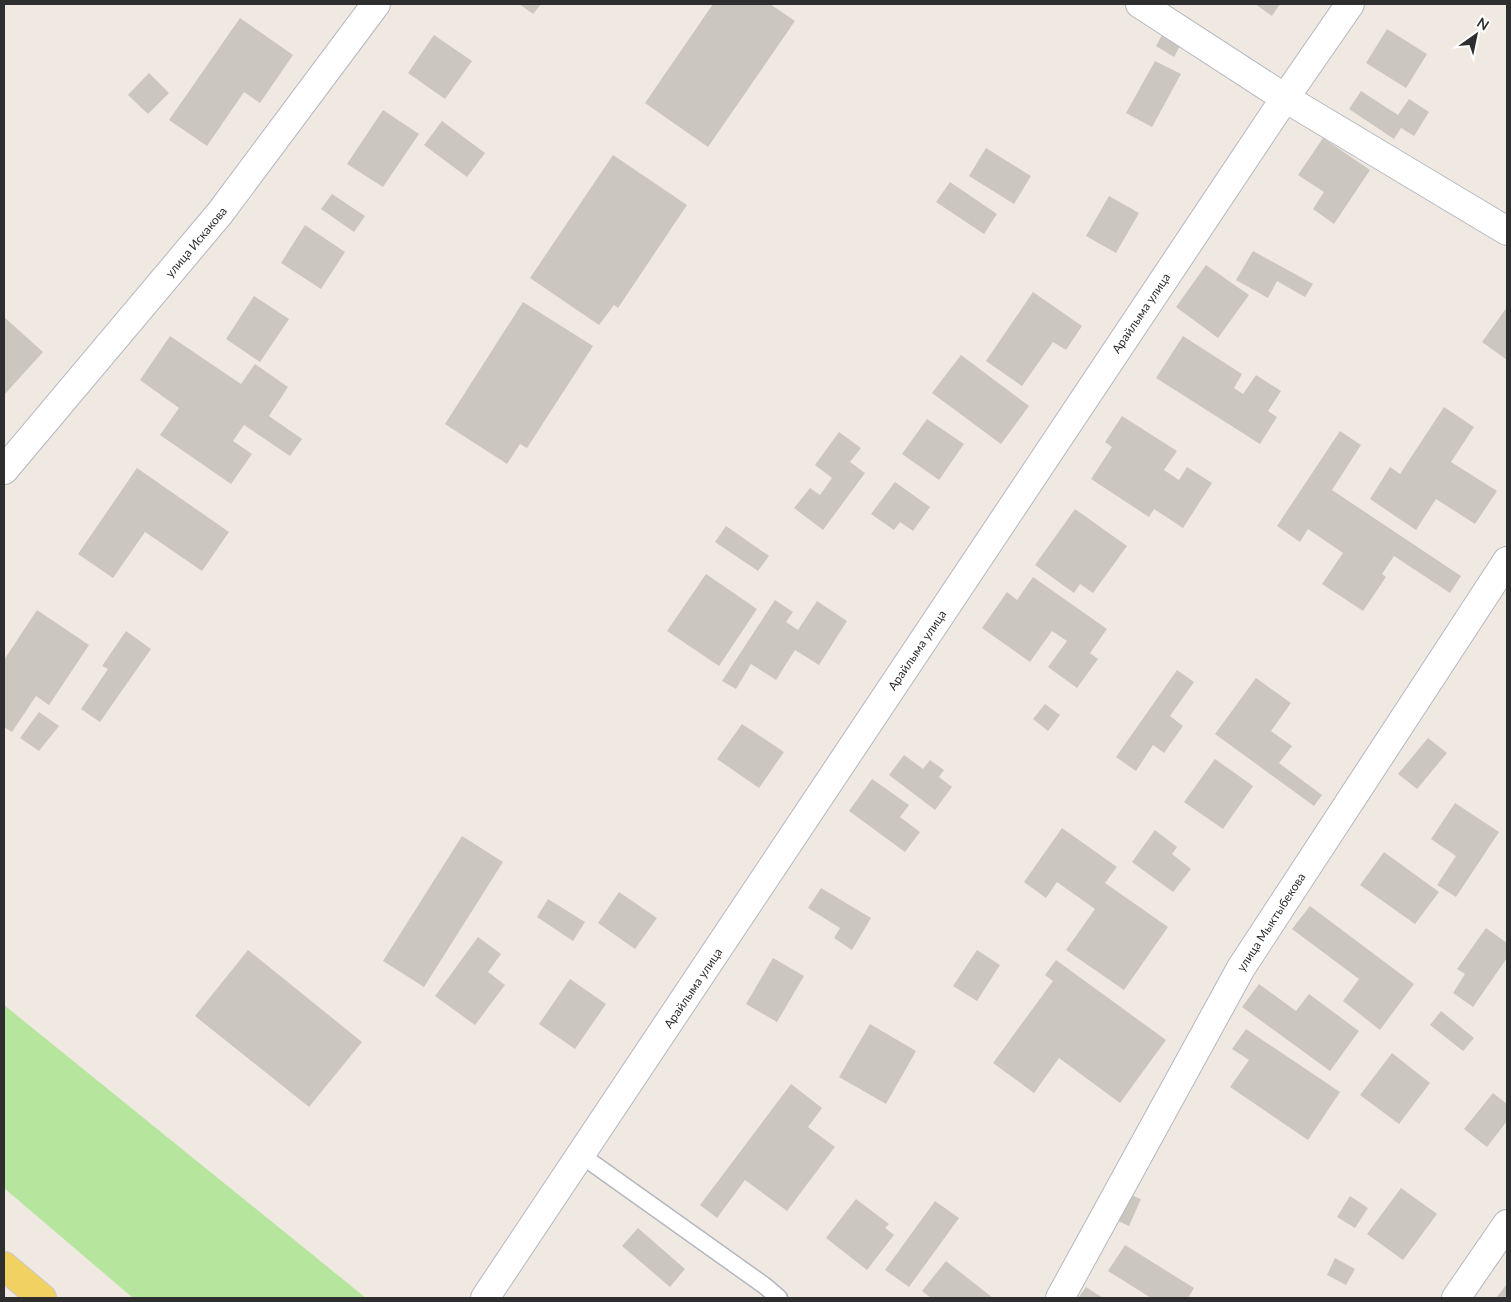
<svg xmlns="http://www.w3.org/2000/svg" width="1511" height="1302" font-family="Lato,sans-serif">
  <rect width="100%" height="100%" fill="#efe9e1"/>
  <path fill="#b6e59e" d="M4,1005L366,1298H133L4,1188Z"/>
  <path fill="#cbc7bf" d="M519,4H541L533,14Z
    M713,4H770L795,21L708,147L645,103Z
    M1255,4H1280L1272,16Z
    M240,18L293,55L260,103L244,92L207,146L169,120Z
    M1166,28L1184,39L1174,57L1156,46Z
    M1387,29L1427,54L1406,88L1366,63Z
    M434,35L472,61L445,99L408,73Z
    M1155,61L1181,74L1152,127L1126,113Z
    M149,73L169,93L148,114L128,95Z
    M1361,91L1398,115L1409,99L1429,112L1414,136L1401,128L1394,139L1349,109Z
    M383,110L419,134L383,187L347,164Z
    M442,121L485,153L467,177L424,145Z
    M1323,138L1370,170L1334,224L1313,209L1324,192L1298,175Z
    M986,148L1031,176L1014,204L969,176Z
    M613,155L687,205L618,308L614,305L599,325L530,278Z
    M950,182L997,214L984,234L936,202Z
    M332,194L365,216L354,232L321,209Z
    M1109,196L1139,213L1116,253L1086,236Z
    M305,225L345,252L321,289L281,263Z
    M1253,251L1313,284L1305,297L1277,281L1268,298L1236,280Z
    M1206,265L1249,295L1218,338L1176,307Z
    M1033,292L1082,326L1066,350L1053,342L1022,386L986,361Z
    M254,296L289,319L260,362L226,339Z
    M523,302L593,346L527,448L520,444L507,464L445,424Z
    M1507,307V360L1482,342Z
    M4,317L43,352L4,395Z
    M170,336L241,384L255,364L288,387L269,416L302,439L290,456L244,425L233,441L252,454L231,484L160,435L179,408L140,380Z
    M1183,336L1242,374L1234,388L1243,394L1256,375L1281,391L1268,411L1277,417L1260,444L1156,378Z
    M961,355L1029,406L1001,444L932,393Z
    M1444,407L1474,427L1451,462L1497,491L1475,524L1436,499L1416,530L1370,499L1390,467L1400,474Z
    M1122,416L1177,451L1164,470L1179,480L1187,467L1212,483L1183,528L1154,509L1149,517L1091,479L1112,447L1105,442Z
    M927,419L964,444L939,480L902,454Z
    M1340,431L1361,445L1332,490L1461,576L1450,593L1394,556L1382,574L1386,577L1363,611L1322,584L1343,553L1308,529L1300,542L1277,526Z
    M839,432L861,448L850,462L865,473L823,530L794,508L810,488L820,495L832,478L815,465Z
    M137,468L229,532L202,571L145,532L113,578L78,554Z
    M895,482L930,507L913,531L900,522L894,530L871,514Z
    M1075,509L1127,546L1093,593L1080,584L1074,593L1035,565Z
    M726,526L769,556L758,571L715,542Z
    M706,574L757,609L719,666L667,631Z
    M1033,577L1107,629L1090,653L1098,659L1077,688L1048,667L1067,641L1052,631L1030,662L982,628L1007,592L1017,600Z
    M775,600L793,612L786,622L798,630L817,601L847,621L819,665L795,650L776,680L751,664L736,689L722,681Z
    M37,610L89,645L49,705L36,696L12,732L4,727V660Z
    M126,631L151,649L100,722L81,709L108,669L102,666Z
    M1177,670L1194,682L1170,716L1183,726L1164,753L1153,745L1136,771L1116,757Z
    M1256,678L1291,703L1271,731L1292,746L1279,763L1322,795L1314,806L1215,734Z
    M1045,704L1060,715L1048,731L1033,719Z
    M39,712L59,726L39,751L20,738Z
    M742,724L784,752L759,788L717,759Z
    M1428,738L1447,753L1417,789L1398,774Z
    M904,755L923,769L930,760L944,770L939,777L952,787L935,810L889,775Z
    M1215,759L1253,786L1223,829L1184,802Z
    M872,779L909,805L900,817L920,832L905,852L849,811Z
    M1455,803L1499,832L1456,897L1437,885L1456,856L1431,839Z
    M1062,828L1117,867L1105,883L1168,927L1124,990L1066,950L1095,909L1057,882L1046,898L1024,882Z
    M1155,830L1177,847L1172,854L1191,869L1173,892L1132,862Z
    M462,836L503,862L424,987L383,961Z
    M1384,852L1439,892L1415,924L1360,885Z
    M821,888L871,918L852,950L834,938L840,928L808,908Z
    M619,892L657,918L635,949L598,923Z
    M548,899L585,922L573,941L537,917Z
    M1310,906L1414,984L1380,1030L1343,1001L1359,979L1292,929Z
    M1486,928L1507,943V958L1473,1007L1453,993L1465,974L1457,969Z
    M478,937L501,954L488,972L505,985L475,1025L435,996Z
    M248,950L362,1042L309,1107L195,1016Z
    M977,950L1000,965L977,1001L953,986Z
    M773,958L804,976L777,1022L746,1004Z
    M1056,960L1166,1040L1120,1103L1059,1058L1034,1093L993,1063L1053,981L1045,975Z
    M570,979L606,1004L575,1049L539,1024Z
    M1259,984L1296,1011L1309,994L1359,1031L1330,1071L1242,1007Z
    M1441,1011L1474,1038L1463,1051L1430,1025Z
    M870,1024L916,1051L886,1104L839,1077Z
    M1246,1029L1340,1092L1308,1140L1230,1087L1249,1060L1232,1049Z
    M1392,1053L1430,1083L1399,1124L1360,1095Z
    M791,1084L822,1108L808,1127L835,1147L787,1211L745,1180L717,1218L700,1205Z
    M1493,1093L1507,1104V1121L1487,1147L1464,1129Z
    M1401,1188L1437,1214L1403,1260L1367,1234Z
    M1126,1193L1141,1199L1129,1226L1114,1219Z
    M1350,1196L1368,1208L1355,1228L1337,1217Z
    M856,1199L889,1224L885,1228L894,1235L867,1270L826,1238Z
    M935,1201L959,1218L909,1287L885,1270Z
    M638,1228L685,1269L670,1287L622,1246Z
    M1125,1245L1194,1288L1188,1298H1151L1108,1271Z
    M1335,1258L1355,1269L1346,1285L1327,1275Z
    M946,1261L993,1298H931L922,1291Z
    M1507,1284V1298H1496Z
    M1086,1287L1103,1298H1078Z"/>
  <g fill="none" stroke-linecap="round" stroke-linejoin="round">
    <g stroke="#b4b7c1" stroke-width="19">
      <path id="lane" d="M581,1155L765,1286L779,1298"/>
    </g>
    <g stroke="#b4b7c1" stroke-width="30">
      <path id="street" d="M1140,4L1285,98L1507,231
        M4,470L220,213L376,4
        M485,1298L1285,98L1350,4
        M1060,1298L1241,968L1507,561
        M1456,1298L1507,1224"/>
    </g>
    <g stroke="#c9c9c9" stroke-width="30">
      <path id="primary" d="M4,1266L42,1298"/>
    </g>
    <use href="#lane" stroke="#fff" stroke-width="16"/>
    <use href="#street" stroke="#fff" stroke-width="28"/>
    <use href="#primary" stroke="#f2d163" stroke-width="28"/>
  </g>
  <g text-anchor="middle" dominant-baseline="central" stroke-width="4" stroke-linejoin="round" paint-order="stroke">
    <g font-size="12" fill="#2e2e2e" stroke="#fff">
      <text transform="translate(196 242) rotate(-50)">улица Искакова</text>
      <text transform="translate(1141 313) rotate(-56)">Арайлыма улица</text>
      <text transform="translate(917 650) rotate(-56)">Арайлыма улица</text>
      <text transform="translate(1271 922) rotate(-57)">улица Мыктыбекова</text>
      <text transform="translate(693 988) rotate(-56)">Арайлыма улица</text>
    </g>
  </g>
  <rect width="1511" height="1302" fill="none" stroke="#2e2e2e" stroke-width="10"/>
  <g transform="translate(1476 35) rotate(33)" stroke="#ffffff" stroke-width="4" paint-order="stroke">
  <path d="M0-4L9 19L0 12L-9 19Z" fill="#2e2e2e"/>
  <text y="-8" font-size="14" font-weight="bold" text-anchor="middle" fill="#2e2e2e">N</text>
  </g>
</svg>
